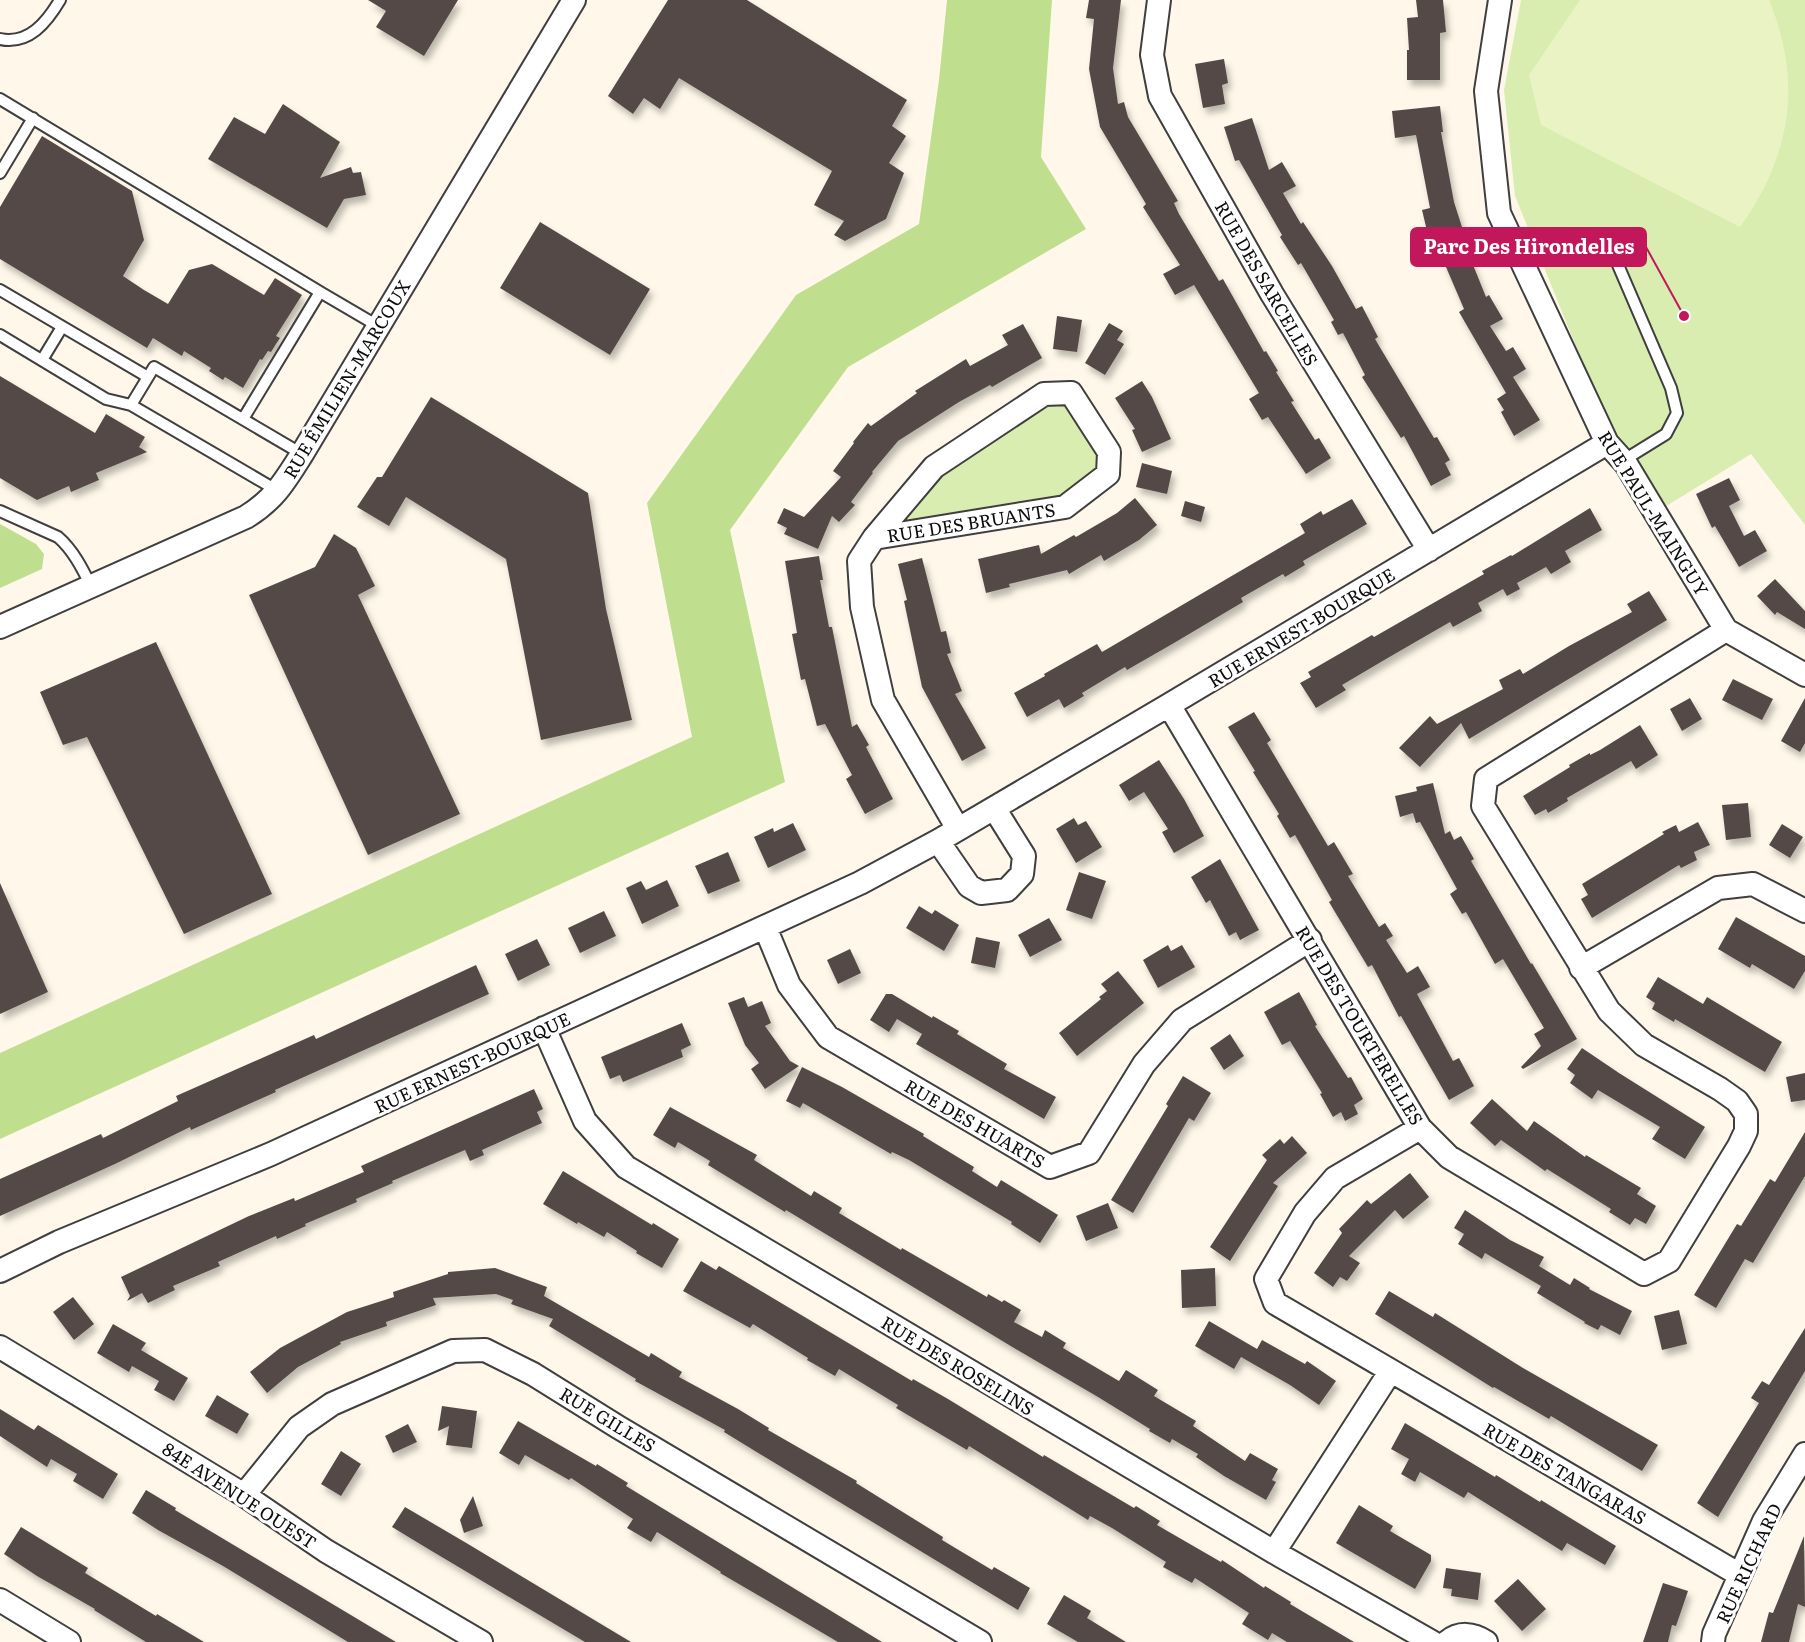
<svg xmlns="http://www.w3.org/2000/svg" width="1805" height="1642" font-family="Literata,serif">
  <defs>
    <filter id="shadow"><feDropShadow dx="3.5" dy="6" stdDeviation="3" flood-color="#0004"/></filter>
  </defs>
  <rect width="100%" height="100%" fill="#fff8ea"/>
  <path fill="#d9edb0" d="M1521,0H1805V525L1751,454L1655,513L1612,435L1515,196L1504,90Z
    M1071,393L1108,474L1065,507L874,538L934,467L1044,394Z"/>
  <path fill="#bfdf8e" d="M947,0H1052L1041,157L1086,229L848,367L730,530L785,782L0,1139V1053L692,737L647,503L796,295L919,224L939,80Z
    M0,524L36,544L44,554L42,569L0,588Z"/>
  <path fill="#eaf3c3" d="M1580,0H1769C1803,82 1791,156 1740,227L1541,125L1529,75Z"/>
  <path fill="#554a47" filter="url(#shadow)" d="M368,0H458L424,56L376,27L386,11Z
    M668,0H747L907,100L892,126L906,136L889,163L904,173L886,219L845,241L834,235L844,221L814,205L832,171L679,78L660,109L644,98L633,114L608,96Z
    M1089,0H1121L1113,68L1118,104L1124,102L1128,117L1178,201L1174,203L1179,214L1219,281L1223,279L1264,352L1266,351L1278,371L1276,372L1294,401L1291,402L1315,440L1319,438L1331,458L1306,474L1268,417L1262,420L1249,399L1259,393L1194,285L1175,295L1163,274L1180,265L1143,207L1146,204L1100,127L1089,69L1094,19L1086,18Z
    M1416,0H1443L1446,32L1440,33V80H1407V50H1409L1407,18L1418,17Z
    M1224,59L1228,83L1222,85L1225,104L1203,108L1195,64Z
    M283,104L340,142L320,178L351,167L353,173L361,172L366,195L344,199L327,228L208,159L234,117L265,134Z
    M1440,106L1443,132H1441L1454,202L1462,227L1428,235L1422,210L1430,208L1416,135L1395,138L1392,111Z
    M1252,118L1269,170L1282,162L1296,186L1283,193L1301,224L1303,222L1332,266L1356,309L1362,306L1378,337L1375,339L1434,438L1437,437L1450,460L1445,463L1451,475L1431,486L1404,436L1401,438L1362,377L1365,375L1343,333L1338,335L1331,322L1334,320L1301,263L1298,265L1280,237L1282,235L1239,160L1235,161L1224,127Z
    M42,136L132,191L144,240L123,276L144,290L168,304L189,270L212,264L264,295L275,278L302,295L276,336L280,338L276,344L271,352L268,351L262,360L260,359L243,388L225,377L223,380L209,371L211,368L184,351L182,356L153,338L147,348L0,259V207Z
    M540,222L650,289L610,355L500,288Z
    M1467,250L1486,297L1489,295L1503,319L1490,326L1506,351L1513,347L1526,369L1513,377L1540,420L1514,436L1501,412L1504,410L1497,399L1506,393L1459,312L1464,309L1443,260Z
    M1057,316L1082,320L1077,352L1053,349Z
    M1109,323L1123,331L1117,340L1124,344L1105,375L1085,363Z
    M1023,324L1042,358L992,387L990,385L959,402L898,441L872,472L873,473L851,502L855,505L839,522L832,516L818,549L784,534L787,528L777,523L784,508L804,517L841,477L833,471L854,443L853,442L868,423L871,426L917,393L915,391L966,359L970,366L1008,345L1002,335Z
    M0,376L95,433L106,414L145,437L139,447L147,452L96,473L99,480L71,492L69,486L37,500L0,478Z
    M1142,381L1152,397L1171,439L1142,452L1132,430L1135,429L1115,398Z
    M431,397L588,493L606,609L632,720L541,740L506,559L406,497L389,526L357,507L377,477H382Z
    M1142,463L1172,471L1167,494L1136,487Z
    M1729,478L1740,500L1729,506L1744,536L1755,530L1767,551L1739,567L1715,526L1712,528L1696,494Z
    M1135,498L1157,525L1139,540L1104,561L1101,555L1069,574L1067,570L1009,584L1010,587L986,593L978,559L1039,545L1041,554L1074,535L1076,537L1117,513Z
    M1352,499L1367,524L1303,561L1305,565L1285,577L1283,574L1241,598L1243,602L1174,643L1127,670L1125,667L1082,693L1084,696L1064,708L1059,699L1027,717L1014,693L1045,676L1044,674L1097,644L1102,652L1305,533L1300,524L1321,511L1323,515Z
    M1185,501L1205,507L1201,522L1181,516Z
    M1590,508L1602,530L1565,551L1571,562L1551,574L1546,567L1517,583L1520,589L1507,596L1503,589L1478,603L1482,611L1453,627L1450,622L1386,659L1342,685L1346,690L1316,708L1300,683L1311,677L1308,672L1372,635L1374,637L1484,574L1482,571L1511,555L1512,556Z
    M334,534L356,548L375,586L358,595L460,814L368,855L249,595L315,567Z
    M819,556L823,580H820L829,627H832L852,727L857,724L869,745L866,747L893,799L865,814L846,779L852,775L825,724L817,726L805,679L801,680L792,634L797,633L785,561Z
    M922,558L941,632L946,631L951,653L947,654L962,691L955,694L986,748L962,761L922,687L904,601L907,600L898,564Z
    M1775,579L1805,611V629L1777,612L1775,615L1757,596Z
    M1649,591L1667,620L1469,739L1461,723L1420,767L1399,748L1430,716L1437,724L1503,689L1499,680L1520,669L1523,674L1569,646L1632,612L1627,604Z
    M156,642L272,894L184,934L87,737L63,745L40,692Z
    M1733,679L1773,699L1762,720L1722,700Z
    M1690,698L1702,719L1682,731L1670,709Z
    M1805,698V743L1800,752L1781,741Z
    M1254,712L1271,740L1267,743L1328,846L1334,842L1353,874L1348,876L1379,927L1385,923L1393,936L1386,940L1407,973L1418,966L1430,987L1417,994L1453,1061L1459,1058L1474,1086L1449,1100L1401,1016L1399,1017L1372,965L1368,967L1329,902L1332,900L1295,835L1290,838L1277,816L1279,814L1253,772L1255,771L1228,727Z
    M1640,725L1658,755L1636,769L1631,761L1567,798L1568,801L1548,813L1546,809L1535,815L1523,796L1570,767L1569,765L1590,753V755L1600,750Z
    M1159,760L1184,799L1204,836L1174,853L1162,832L1168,829L1144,792L1129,801L1119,785Z
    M1433,783L1445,834L1450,831L1454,840L1461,836L1474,859L1471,861L1531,964L1532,963L1577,1039L1523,1069L1521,1067L1541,1046L1534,1034L1544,1028L1503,959L1495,964L1466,912L1462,914L1450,894L1457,889L1420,822L1416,823L1413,813L1400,817L1395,796L1417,791L1416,787Z
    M1748,803L1751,837L1726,840L1722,805Z
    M1074,818L1078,825L1086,821L1102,847L1076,863L1056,829Z
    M1698,822L1710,845L1694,852L1697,860L1681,868L1679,865L1592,918L1581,899L1588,895L1582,884L1664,834L1662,832L1676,825L1679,832Z
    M793,823L806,850L768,868L754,837L773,828L774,832Z
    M1782,824L1803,837L1790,858L1769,845Z
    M728,852L740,881L708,894L695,866Z
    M1220,859L1259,930L1240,940L1236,932L1229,936L1210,900L1206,903L1191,877Z
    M1079,872L1106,881L1092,919L1066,910Z
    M667,880L679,906L642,924L626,888L641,881L646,890Z
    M0,883L48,992L0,1014Z
    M919,906L932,914L935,910L959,925L944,951L906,928Z
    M604,911L616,936L580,953L568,928Z
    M1736,917L1805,956V971L1794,989L1752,964L1750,968L1718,949Z
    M1049,918L1062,940L1030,957L1018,935Z
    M976,937L1000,942L995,968L971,963Z
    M537,939L550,965L518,981L505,954Z
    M1168,945L1171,951L1182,945L1195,967L1158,988L1143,960Z
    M850,949L861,973L838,984L827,960Z
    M476,965L489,994L275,1090L276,1092L191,1130L190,1127L115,1164L0,1216V1179L101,1134L103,1138L178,1101L176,1096L314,1035L316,1039Z
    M1118,971L1144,1003L1077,1056L1059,1033L1101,999L1099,997L1107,991L1101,984Z
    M1658,977L1703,1004L1707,997L1782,1042L1765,1072L1675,1019L1674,1022L1652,1009L1655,1003L1646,997Z
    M1299,992L1317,1025L1315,1026L1348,1078L1351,1077L1363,1099L1354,1105L1358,1114L1345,1121L1341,1112L1333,1117L1320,1094L1322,1093L1290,1041L1282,1045L1264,1012Z
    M886,994H892L932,1018L933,1016L959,1031L957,1034L1007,1064L1004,1069L1056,1097L1044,1119L916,1044L922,1034L897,1019L889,1032L870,1020Z
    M744,997L748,1007L762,1001L771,1023L765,1026L790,1061L799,1066L765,1089L751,1069L759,1063L745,1045L728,1003Z
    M682,1023L691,1045L681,1050L683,1057L623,1082L620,1075L610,1079L601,1057Z
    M1230,1034L1244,1056L1224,1070L1210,1048Z
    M1582,1048L1619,1073L1705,1127L1685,1159L1652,1139L1660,1127L1598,1090L1592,1099L1570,1083L1575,1075L1567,1069Z
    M802,1067L842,1087L924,1134L923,1136L974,1167L972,1171L997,1187L1001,1180L1058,1215L1040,1243L1011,1224L1012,1222L909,1160L892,1152L891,1154L803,1103L800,1108L786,1101Z
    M1805,1073V1100L1791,1102L1786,1077Z
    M1183,1076L1211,1093L1194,1121L1189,1118L1133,1213L1111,1200L1168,1106L1166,1104Z
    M534,1089L543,1109L537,1112L542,1123L482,1150L484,1155L470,1161L465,1150L392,1181L393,1183L356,1199L357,1202L305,1224L306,1226L277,1239L276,1236L218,1262L220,1266L173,1286L175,1290L148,1303L142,1293L127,1301L130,1296L121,1277L249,1216L294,1198L295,1201L364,1172L361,1166Z
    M1492,1099L1527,1131L1534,1121L1585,1157L1586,1155L1641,1188L1637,1194L1656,1206L1646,1224L1635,1218L1630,1225L1609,1212L1611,1209L1547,1169L1545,1171L1501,1140L1495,1146L1470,1123Z
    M670,1107L757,1155L754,1160L811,1196L814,1191L842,1208L839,1213L901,1250L902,1248L987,1297L988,1294L1002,1302L1004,1300L1021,1310L1014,1322L1042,1337L1045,1330L1066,1343L1063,1348L1119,1381L1126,1370L1158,1390L1154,1396L1196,1421L1193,1426L1245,1461L1250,1453L1278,1469L1272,1480L1276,1482L1266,1500L1224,1476L1196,1457L1198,1454L1172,1439L1170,1443L1149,1431L1150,1429L1098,1397L1014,1348L786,1210L785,1212L708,1165L710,1161L678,1142L675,1148L653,1135Z
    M1805,1132V1176L1753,1263L1745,1259L1716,1308L1694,1295L1737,1224L1741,1226L1770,1179L1775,1182Z
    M1292,1136L1307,1153L1273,1183L1278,1186L1230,1261L1210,1247L1267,1160L1262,1155L1280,1139L1284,1144Z
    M563,1171L652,1225L653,1223L679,1239L662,1268L636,1253L637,1251L607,1232L604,1237L578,1222L577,1224L543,1204Z
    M1410,1173L1429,1197L1403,1219L1395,1210L1349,1256L1360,1263L1347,1281L1340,1277L1333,1287L1314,1273L1342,1233L1339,1229L1367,1200L1371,1204Z
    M1108,1203L1118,1228L1086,1241L1076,1216Z
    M1465,1210L1510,1240L1544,1257L1539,1266L1570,1285L1574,1278L1590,1288L1589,1289L1632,1311L1620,1335L1601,1325L1598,1330L1584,1323L1585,1322L1537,1293L1541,1286L1485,1253L1482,1259L1458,1244L1464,1234L1454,1228Z
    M701,1261L716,1270L719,1266L912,1381L913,1379L948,1399L1043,1457L1044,1455L1134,1508L1136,1506L1160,1521L1157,1525L1221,1562L1222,1560L1264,1588L1265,1586L1291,1602L1290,1604L1354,1642H1287L1272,1633L1268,1640L1242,1624L1249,1613L1195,1578L1192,1583L1163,1567L1166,1562L1112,1528L1090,1516L1088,1520L969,1446L967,1450L896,1408L898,1405L839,1369L835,1376L807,1360L808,1358L753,1324L750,1328L683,1291Z
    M495,1268L547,1287L544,1296L649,1357L651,1353L682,1372L679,1377L738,1409L769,1428L768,1430L857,1481L856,1483L943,1537L942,1540L992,1570L994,1567L1030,1588L1018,1610L755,1451L724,1432L725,1430L635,1381L636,1379L549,1326L553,1319L511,1304L513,1300L496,1294L433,1298L436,1305L386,1322L387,1326L340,1342L341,1344L298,1367L267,1393L250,1372L280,1348L347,1312L394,1297L393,1292L448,1274V1272Z
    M1215,1268L1216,1306L1182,1308L1181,1270Z
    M1389,1291L1433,1317L1435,1313L1523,1368L1658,1445L1642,1471L1551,1416L1549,1419L1494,1387L1493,1388L1375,1314Z
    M73,1297L94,1324L74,1340L53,1312Z
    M1679,1310L1687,1344L1662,1350L1654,1316Z
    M1209,1321L1257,1349L1262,1340L1305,1364L1307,1361L1336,1381L1319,1405L1290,1385L1241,1357L1234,1369L1195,1346Z
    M113,1324L146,1343L141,1350L188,1378L174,1401L154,1390L159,1381L132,1366L129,1372L97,1353Z
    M1805,1328V1371L1718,1517L1697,1503L1759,1403L1751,1398L1762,1381L1769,1385Z
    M217,1395L249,1414L237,1434L205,1416Z
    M442,1406L477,1411L472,1448L446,1445L449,1426L438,1431Z
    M0,1409L34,1430L38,1425L118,1474L103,1499L73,1481L77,1474L51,1459L47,1467L0,1436Z
    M518,1421L596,1466L597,1464L628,1483L626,1486L882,1642H838L720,1573L721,1572L657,1532L651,1542L627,1528L633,1519L571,1478L569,1480L525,1455L519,1465L499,1453Z
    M1405,1423L1495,1477L1496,1475L1540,1502L1541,1500L1616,1546L1605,1565L1567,1543L1562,1551L1468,1492L1464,1498L1420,1472L1415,1482L1401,1474L1409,1459L1391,1449Z
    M408,1424L417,1442L393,1453L385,1436Z
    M341,1451L361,1464L341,1496L321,1484Z
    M146,1490L176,1508L175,1510L396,1642H348L223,1566L158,1530L132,1513Z
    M473,1496L483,1526L464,1533L460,1520Z
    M1359,1505L1393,1526L1390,1531L1431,1555V1561L1415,1589L1336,1543Z
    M405,1507L468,1544L631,1642H585L430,1550L392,1527Z
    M21,1527L88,1568L85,1573L156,1616L157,1614L204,1642H146L94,1610L95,1609L37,1576L4,1554Z
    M1804,1536L1805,1607L1798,1604L1789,1642H1761L1769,1612L1773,1613Z
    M1446,1568L1481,1573L1478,1600L1451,1596L1452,1589L1443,1588Z
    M1518,1579L1546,1609L1522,1631L1494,1601Z
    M1663,1583L1688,1591L1676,1626L1672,1625L1668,1642H1643Z
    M1064,1595L1091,1611L1087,1618L1126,1642H1078L1047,1624Z"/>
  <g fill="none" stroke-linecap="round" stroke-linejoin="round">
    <g stroke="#3f3f3f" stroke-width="14">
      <path id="service" d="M0,39C29,45 47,22 60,0
        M0,99L320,292
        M0,173L33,118
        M1612,251L1671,388L1677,413L1666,434L1624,460
        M0,290L148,377
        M0,335L106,399L131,405L278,491
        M42,360L62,327
        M131,405L154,367L302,454
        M243,419L320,292L378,326
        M0,511L58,537C73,550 82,568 91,586"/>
    </g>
    <g stroke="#3f3f3f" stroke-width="26">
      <path id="minor" d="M1159,0L1152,55L1160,96L1272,294L1429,550
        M1500,0L1486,91L1499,213L1607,443L1626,464L1726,630L1805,675
        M874,538L1065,507L1108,474L1109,452L1071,393L1044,394L934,467L874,538L859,561L862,607L883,700L958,829
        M0,627L246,517C274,500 285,481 302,454L574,0
        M1169,705L1420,1128L1449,1157L1644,1274L1669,1261L1739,1146L1746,1131V1114L1737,1101L1720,1089L1644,1045L1609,1011L1483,806L1486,779L1726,630
        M938,841L969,886L981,893L1007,890L1022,874L1024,856L994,808
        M765,927L789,985L828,1037L1050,1167L1089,1153L1144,1064L1182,1020L1310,940
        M1581,968L1718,888L1753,884L1805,911
        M544,1028L585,1121L626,1167L1274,1552L1432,1642
        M1420,1128L1335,1178L1305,1213L1266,1279L1275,1303L1740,1575
        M0,1271L59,1242L271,1154L860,883L938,841L1169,705L1607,443
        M0,1347L244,1495L326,1551L481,1642
        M244,1495L299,1427L332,1404L453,1351L485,1350L533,1374L618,1427L980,1642
        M1274,1552L1390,1372
        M0,1600L69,1642
        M1447,1642C1459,1632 1473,1633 1486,1642
        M1713,1642L1714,1634L1764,1521L1805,1454"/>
    </g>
    <use href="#service" stroke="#fff" stroke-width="10"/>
    <use href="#minor" stroke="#fff" stroke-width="22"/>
  </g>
  <g text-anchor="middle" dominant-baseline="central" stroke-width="6" stroke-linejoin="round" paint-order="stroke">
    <g font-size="18" fill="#0c0c0c" stroke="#fff">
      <text transform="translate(1267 283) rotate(60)">RUE DES SARCELLES</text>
      <text transform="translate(346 379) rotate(-59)">RUE ÉMILIEN-MARCOUX</text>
      <text transform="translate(1654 513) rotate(58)">RUE PAUL-MAINGUY</text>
      <text transform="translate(971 522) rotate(-9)">RUE DES BRUANTS</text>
      <text transform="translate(1301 627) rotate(-31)">RUE ERNEST-BOURQUE</text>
      <text transform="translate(1360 1025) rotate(59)">RUE DES TOURTERELLES</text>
      <text transform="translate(472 1062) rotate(-25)">RUE ERNEST-BOURQUE</text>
      <text transform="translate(975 1123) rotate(30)">RUE DES HUARTS</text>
      <text transform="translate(958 1365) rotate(31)">RUE DES ROSELINS</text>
      <text transform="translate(608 1419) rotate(31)">RUE GILLES</text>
      <text transform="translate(1565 1473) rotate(30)">RUE DES TANGARAS</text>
      <text transform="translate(240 1495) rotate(33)">84E AVENUE OUEST</text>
      <text transform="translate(1748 1563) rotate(-65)">RUE RICHARD</text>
    </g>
  </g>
  <path fill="none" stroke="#c2185b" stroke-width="2" d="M1684 316L1646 247"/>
  <circle fill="#c2185b" stroke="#fff" stroke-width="2" cx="1684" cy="316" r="6"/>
  <rect fill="#c2185b" stroke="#c2185b" stroke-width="2" x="1411" y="228" width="235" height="38" rx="6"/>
  <g font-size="20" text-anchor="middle" font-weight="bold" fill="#fff">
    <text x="1529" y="254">Parc Des Hirondelles</text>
  </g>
</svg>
